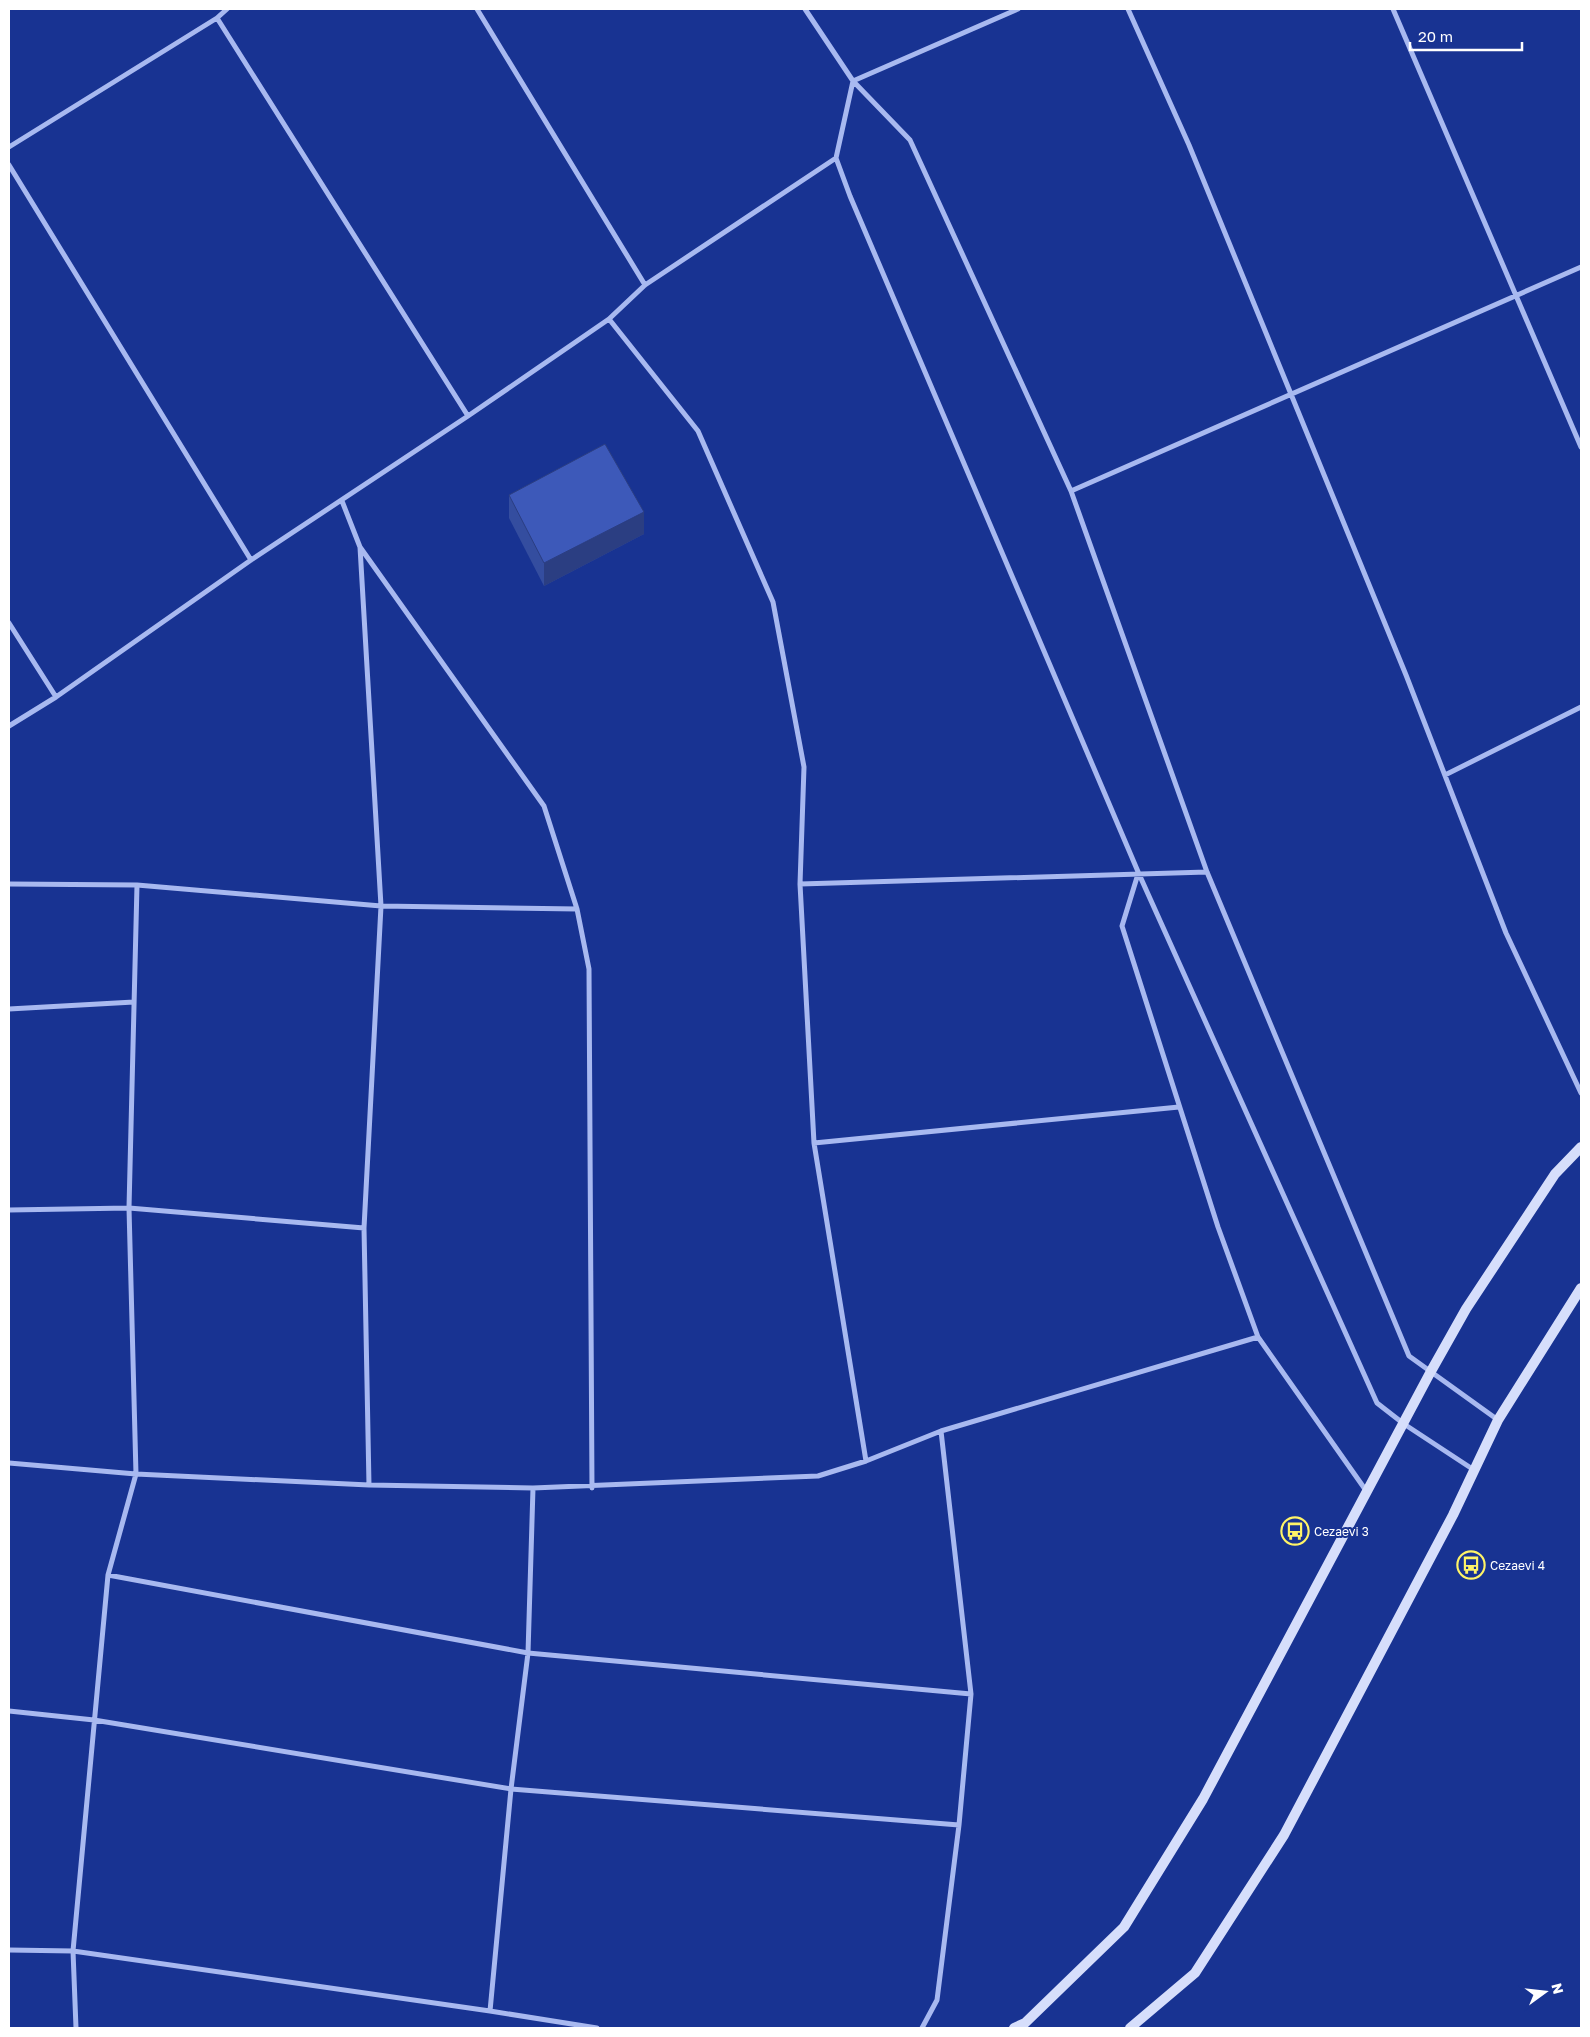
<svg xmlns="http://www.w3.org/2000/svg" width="1590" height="2037" font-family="'Golos Text',sans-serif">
  <rect width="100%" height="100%" fill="#183392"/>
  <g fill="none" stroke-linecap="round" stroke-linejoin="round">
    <path stroke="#a8b9f0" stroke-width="5" d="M477,9L645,285
      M805,9L853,81L910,140L1071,491L1207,872L1409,1356L1498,1420
      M1128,9L1189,145L1406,675L1506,933L1581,1093
      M1393,9L1581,447
      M217,18L468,416
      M853,81L836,158L850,196L1139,874L1377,1403L1404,1424L1474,1470
      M853,81L1018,9
      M9,147L217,18L227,9
      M9,165L251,560
      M609,319L698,431L773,602L804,767L800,884L814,1143L866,1461L941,1431L1258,1337
      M1071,491L1581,267
      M342,501L360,547
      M9,623L56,697
      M9,726L56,697L251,560L468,416L609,319L645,285L836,158
      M1445,775L1581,707
      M1138,874L1122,926L1218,1227L1258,1337L1367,1492
      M9,884L137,885L381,906L577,909
      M800,884L1207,872
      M9,1009L134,1002
      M814,1143L1179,1107
      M9,1210L129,1208L364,1228
      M941,1431L971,1694
      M9,1463L136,1474L369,1485L533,1488L818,1476L866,1461
      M369,1485L364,1228L381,906L360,547L544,806L577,909L589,969L592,1488
      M108,1575L528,1653L971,1694L959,1825L937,2000L922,2028
      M9,1711L94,1720L511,1789L959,1825
      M9,1950L73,1951L490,2011L511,1789L528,1653L533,1488
      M490,2011L597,2028
      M76,2028L73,1951L108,1575L136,1474L129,1208L137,885"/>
    <path stroke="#d6defb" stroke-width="10" d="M1014,2028L1025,2023L1124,1927L1203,1799L1430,1373L1466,1309L1555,1174L1581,1147
      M1130,2028L1195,1973L1284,1835L1453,1515L1498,1420L1581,1288"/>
  </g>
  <path fill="#344d9f" d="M509,495L644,534L544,586L509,518Z"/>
  <path fill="#2b3e82" d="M644,512V534L544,586V563Z"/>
  <path fill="#3d59b9" stroke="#2b3e82" d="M605,444L644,512L544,563L509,495Z"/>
  <defs>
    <g id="bus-ring" transform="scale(1.4375)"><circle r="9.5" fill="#183392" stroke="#fff467" stroke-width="1.5"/><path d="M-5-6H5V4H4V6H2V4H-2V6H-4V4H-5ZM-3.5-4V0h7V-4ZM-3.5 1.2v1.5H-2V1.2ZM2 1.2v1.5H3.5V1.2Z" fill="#fff467"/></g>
  </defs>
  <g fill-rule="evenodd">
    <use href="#bus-ring" x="1295" y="1531"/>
    <use href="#bus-ring" x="1471" y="1565"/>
  </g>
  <g text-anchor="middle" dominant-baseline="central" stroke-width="4" stroke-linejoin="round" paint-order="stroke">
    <g font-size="12" fill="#fff" stroke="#183392" text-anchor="start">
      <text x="1314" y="1531">Cezaevi 3</text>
      <text x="1490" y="1565">Cezaevi 4</text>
    </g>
  </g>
  <rect width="1590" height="2037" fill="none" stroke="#ffffff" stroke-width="20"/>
  <g transform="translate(1545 1992) rotate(75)" stroke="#183392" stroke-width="4" paint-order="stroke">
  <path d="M0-4L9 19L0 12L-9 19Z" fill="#ffffff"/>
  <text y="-8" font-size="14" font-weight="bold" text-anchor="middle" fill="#ffffff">N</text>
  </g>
  <path d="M1410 42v8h112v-8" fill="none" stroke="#ffffff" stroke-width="2.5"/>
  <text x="1418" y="42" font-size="15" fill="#ffffff" stroke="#183392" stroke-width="4" paint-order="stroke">20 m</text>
</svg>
